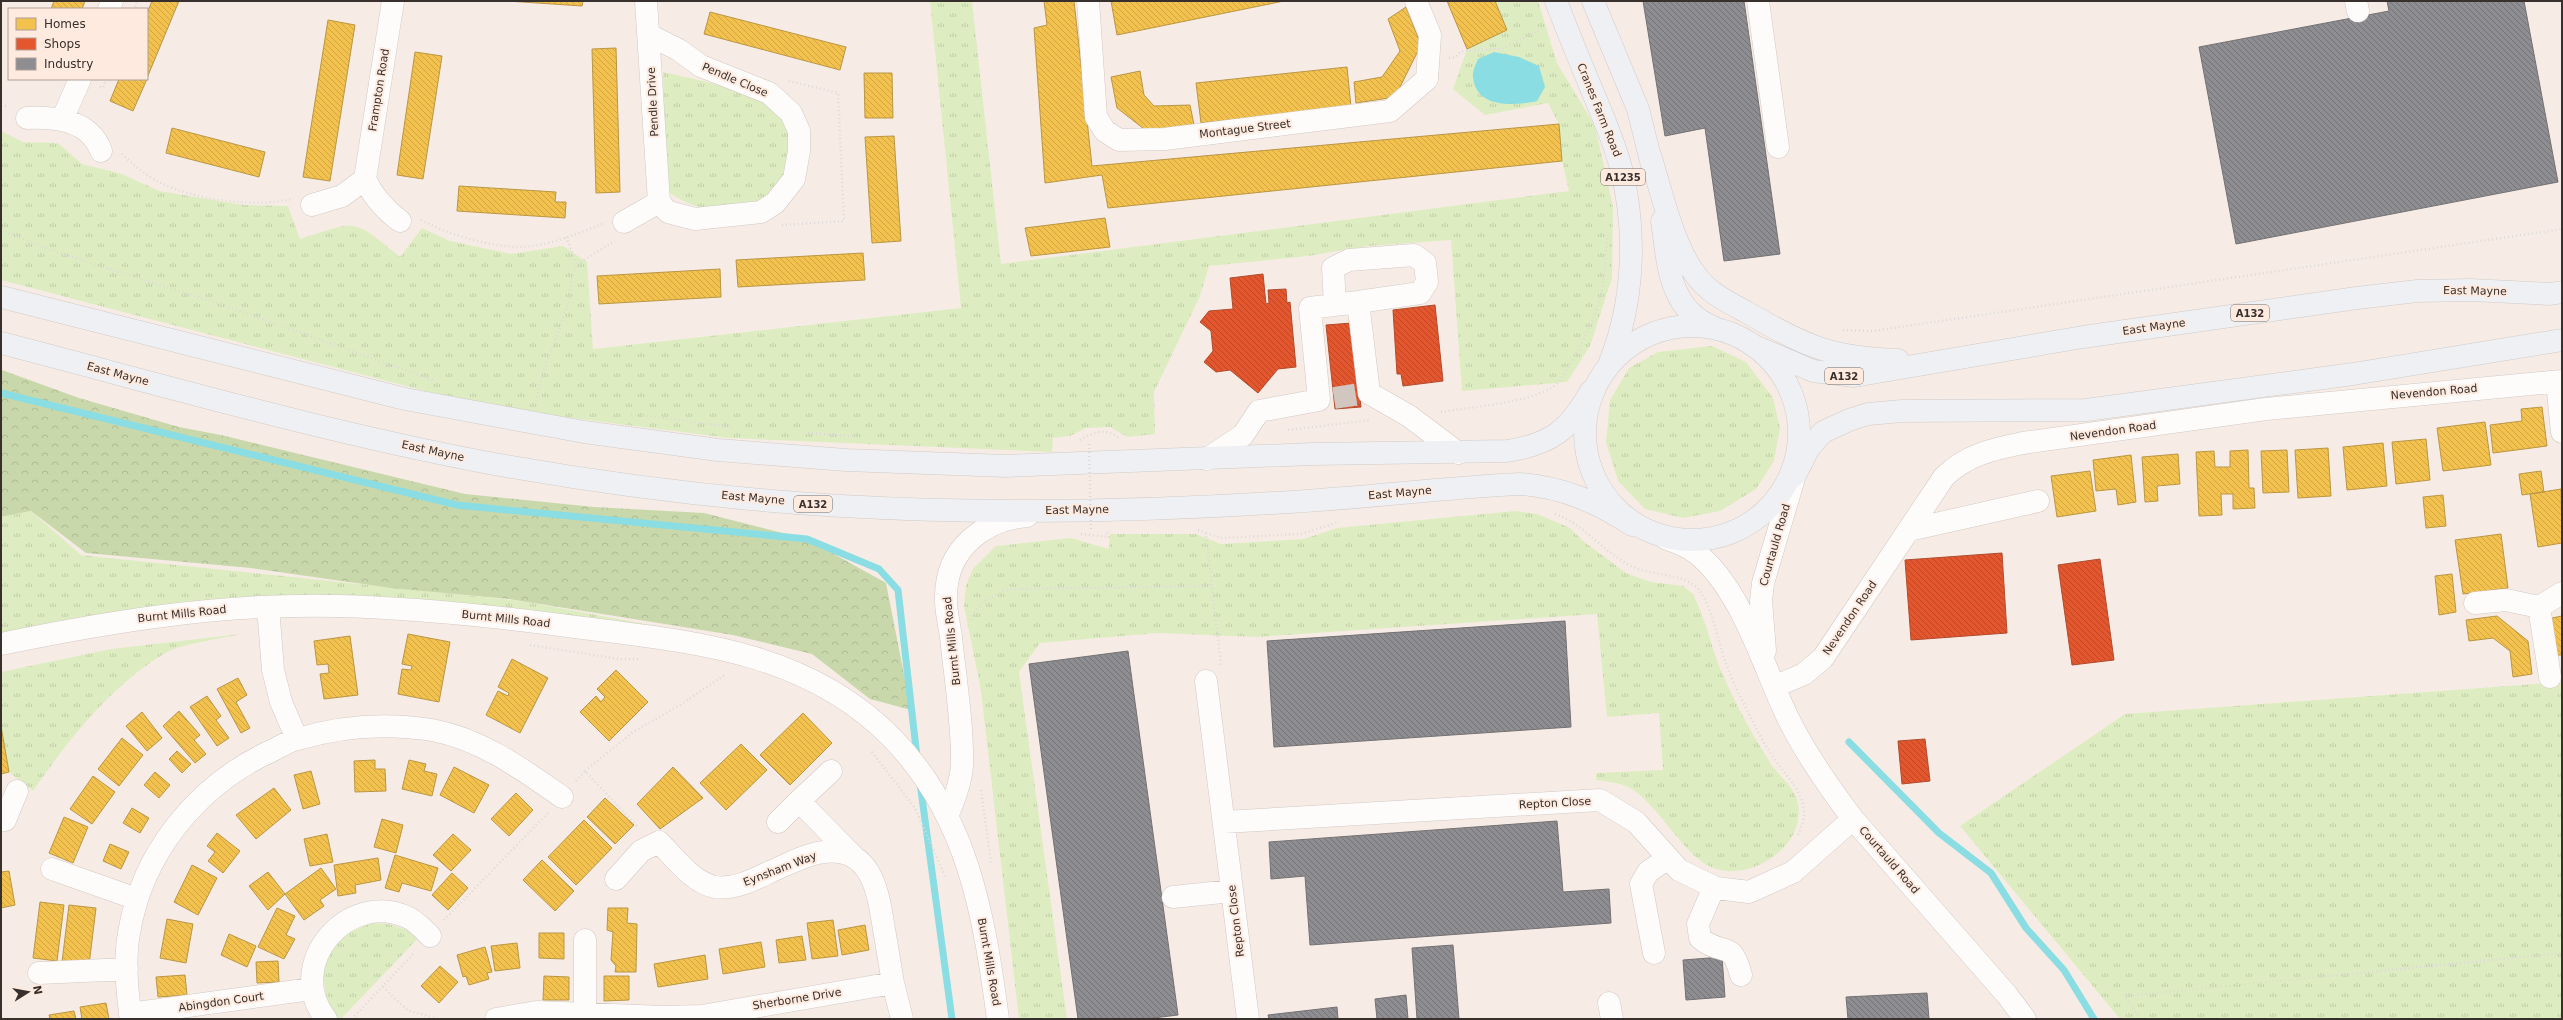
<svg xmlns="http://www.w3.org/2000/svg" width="2563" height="1020" font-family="'DejaVu Sans',sans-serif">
  <defs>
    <pattern id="grass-tufts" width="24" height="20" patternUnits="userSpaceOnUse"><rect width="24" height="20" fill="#deedc1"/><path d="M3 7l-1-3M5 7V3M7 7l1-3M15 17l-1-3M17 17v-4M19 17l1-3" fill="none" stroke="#bfcca6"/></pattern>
    <pattern id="forest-crowns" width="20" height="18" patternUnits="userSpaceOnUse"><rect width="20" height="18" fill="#c9d8ab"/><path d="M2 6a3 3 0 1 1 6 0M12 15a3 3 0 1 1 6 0" fill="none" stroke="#adba93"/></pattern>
    <pattern id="homes-back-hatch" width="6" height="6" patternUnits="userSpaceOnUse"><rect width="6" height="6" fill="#f2c14e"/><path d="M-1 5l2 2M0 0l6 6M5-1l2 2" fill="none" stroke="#d0a644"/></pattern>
    <pattern id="shops-back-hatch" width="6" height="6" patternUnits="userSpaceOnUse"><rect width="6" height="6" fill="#e4572e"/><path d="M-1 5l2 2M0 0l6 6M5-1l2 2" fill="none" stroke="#ba4827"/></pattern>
    <pattern id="industry-back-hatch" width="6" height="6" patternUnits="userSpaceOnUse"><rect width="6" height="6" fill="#8d8d92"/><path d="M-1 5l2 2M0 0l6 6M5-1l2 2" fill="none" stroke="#747477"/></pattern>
  </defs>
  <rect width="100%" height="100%" fill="#f7ece5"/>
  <path fill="url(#grass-tufts)" d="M930,1H972L1001,264L1569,191L1562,161L1559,124L1548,103L1485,115L1453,89L1467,49L1507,30L1495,1H1538L1557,63L1595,126L1613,207L1612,278L1590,346L1567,382L1462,391L1451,240L1368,246L1308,256L1209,266L1200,296L1154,392L1155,434L1127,437L1110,427L1086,428L1070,436L1053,438L1052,452L729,438L548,415L429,392L1,280V112V131L23,142L58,143L82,164L122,174L159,191L244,205L288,206L300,239C359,220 352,218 400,257L422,228L450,241L511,254L563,246L587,262L593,349L961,308Z
    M663,72C698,80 749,89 779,112C784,116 788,124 792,129L786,177L757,207C717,210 702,214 666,191Z
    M1712,346L1746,362L1773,398L1780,428L1774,461L1756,489L1720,511L1683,518L1645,509L1618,481L1606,442L1610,400L1629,368L1658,352Z
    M31,511L81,555L522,601L720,638L299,597L1,637V517Z
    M1515,511L1537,514L1570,528L1583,541L1626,573L1651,582L1683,586L1693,594C1705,617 1710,643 1720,668C1734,701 1751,733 1771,764C1780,777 1795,787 1798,804C1806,847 1749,884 1711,867C1678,852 1655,794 1620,784C1613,782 1604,781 1596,780V773L1663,770L1659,713L1607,717L1597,614L1256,637L1159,633L1040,643L1019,672L1067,1019H1019L981,691L964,606L966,585L973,569L996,546L1071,538L1109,549L1110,534H1196L1221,544L1304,539L1337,528Z
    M241,634C224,638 179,645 167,652C112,684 69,739 33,791L9,772L1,726V672L111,649Z
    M2562,682V1019H2120L1960,826L2125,714Z
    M372,923L388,924L422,934L341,1019H335C322,992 315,955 344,935C351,929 364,927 372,923Z"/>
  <path fill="url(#forest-crowns)" d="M2,370L79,398L179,427L221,435L465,494L594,507L704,513L807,539L886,583L911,710L870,699L812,654L733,635L509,599L391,588L251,568L86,553L31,511L1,517Z"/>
  <path fill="#8adde2" d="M1494,52L1519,57L1539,66L1545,87L1537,101C1515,106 1476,109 1473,77C1472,72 1476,64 1478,59Z"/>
  <path fill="url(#homes-back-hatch)" stroke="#ba9644" d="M54,1H85L82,9H51Z
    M152,1H179L147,78V13Z
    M507,1H583L582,6Z
    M1044,1H1074L1092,166L1559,124L1562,161L1108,208L1102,175L1045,183L1034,28L1047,25Z
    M1111,1H1284L1117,35Z
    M1447,1H1495L1507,30L1467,49Z
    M1406,7L1421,45L1395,97L1356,103L1354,82L1382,77L1400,51L1388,19Z
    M710,12L846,47L840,70L704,34Z
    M328,20L355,25L330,181L303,177Z
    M616,48L620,192L596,193L592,49Z
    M415,52L442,56L423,179L397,175Z
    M1347,67L1351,107L1201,123L1196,83Z
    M1140,71L1144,95L1154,106L1190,105L1194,125L1148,132L1117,108L1111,77Z
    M864,73H892L893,118H865Z
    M119,79H147L133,111L110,101Z
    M172,128L265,152L259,177L166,153Z
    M894,136L901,241L872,243L865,137Z
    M459,186L556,192L555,202H566L565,218L457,211Z
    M1105,218L1110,247L1031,256L1025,228Z
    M863,253L865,280L738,287L736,260Z
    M720,269L721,297L599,304L597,276Z
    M2542,407L2547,446L2493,453L2490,425L2522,421L2521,409Z
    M2485,422L2491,465L2443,471L2437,428Z
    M2426,439L2430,480L2396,484L2392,442Z
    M2383,443L2387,486L2347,490L2343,447Z
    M2328,448L2331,496L2298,498L2295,450Z
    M2248,450L2249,488H2254L2255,508L2233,509V494H2221L2222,515L2199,516L2196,452L2214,451L2215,467H2230V451Z
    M2287,450L2289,492L2263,493L2261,451Z
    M2178,454L2180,484L2157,486L2158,501L2145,502L2142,457Z
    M2131,455L2136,502L2118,505L2116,489L2096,491L2093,460Z
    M2090,471L2096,511L2057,517L2051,476Z
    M2541,471L2544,492L2522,495L2519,474Z
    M2561,489L2562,543L2538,547L2530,494Z
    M2443,495L2446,526L2426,528L2423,497Z
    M2501,534L2508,588L2463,594L2455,540Z
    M2452,574L2456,612L2439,615L2435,576Z
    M2497,616L2528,641L2532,674L2513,677L2510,651L2493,638L2469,641L2466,620Z
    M2562,616V655H2556L2552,618Z
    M408,634L450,642L439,702L398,694L402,669L411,670L412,666L402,664Z
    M350,636L358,695L324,699L320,674L329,673L328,664L317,665L314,641Z
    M512,659L548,678L520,733L486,715L498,691L508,696L509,693L498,687Z
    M616,670L648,702L609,741L580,712L596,696L601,702L605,697L597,689Z
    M238,678L247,695L236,702L250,728L241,733L217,689Z
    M207,696L221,716L216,720L229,738L217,746L190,707Z
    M179,711L200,735L194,740L206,754L195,763L163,726Z
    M142,712L162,738L147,751L126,726Z
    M803,713L832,743L790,785L760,755Z
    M1,726L9,772L1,774Z
    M122,738L143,755L119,786L98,769Z
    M741,744L767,770L726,810L700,783Z
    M177,751L191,764L182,773L169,759Z
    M375,760V769H385L386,791L355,792L354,761Z
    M409,760L426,764L424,771L437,774L432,796L402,789Z
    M454,767L489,785L474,813L440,795Z
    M673,767L703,798L660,829L637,804Z
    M311,771L320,804L303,809L294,775Z
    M155,772L170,785L159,798L144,785Z
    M93,776L115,792L92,824L70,809Z
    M274,788L291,810L256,839L236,815Z
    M516,793L533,810L509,836L491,819Z
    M605,798L634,825L615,844L587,817Z
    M132,808L149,818L140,833L123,823Z
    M64,817L88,827L73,863L49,853Z
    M382,819L403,825L396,853L374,847Z
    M584,820L612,848L576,885L548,857Z
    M217,833L240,851L223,873L208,861L215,852L207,846Z
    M327,834L333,862L310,866L304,839Z
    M453,834L471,850L451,871L433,855Z
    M110,844L129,852L121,869L103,861Z
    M395,855L438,868L431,891L402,883L399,892L385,888Z
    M378,858L381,880L355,885L356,893L338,896L334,865Z
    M542,860L574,891L555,911L523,880Z
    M192,865L217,878L198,915L174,902Z
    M321,868L336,889L320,900L324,906L304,920L285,894Z
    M9,871L15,905L1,908V872Z
    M268,872L285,894L268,910L249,886Z
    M452,873L468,888L448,910L432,895Z
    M40,902L64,905L57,961L33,958Z
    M69,905L96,908L89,965L62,962Z
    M277,908L295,916L286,935L295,939L284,959L258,947Z
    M608,908H628L627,923L637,924L636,972H615L616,966L611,960L613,932L607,930Z
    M167,919L193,924L186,963L160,958Z
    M833,920L838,956L812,959L807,923Z
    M865,925L869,950L842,955L838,930Z
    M539,933H564V959L539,958Z
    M229,934L256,946L247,967L221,955Z
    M802,936L806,960L779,963L776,940Z
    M761,942L765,967L723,974L719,949Z
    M517,943L520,968L495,971L491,946Z
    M485,947L492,972L487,973L489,979L469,985L466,976L463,977L457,955Z
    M705,955L708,979L658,987L654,964Z
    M278,961L279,982L257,983L256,962Z
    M440,966L458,982L439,1003L421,986Z
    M185,975L187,995L158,997L156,977Z
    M544,976L569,977V1000H543Z
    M604,976H629V1000L604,1001Z
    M106,1003L109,1019H82L80,1007Z
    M74,1011L76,1019H50L49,1015Z"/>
  <path fill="url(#shops-back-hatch)" stroke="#b04b2d" d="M1263,274L1266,304L1269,303L1268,290L1286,289L1287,303L1290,302L1296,367L1278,369L1258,393L1230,370L1216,372L1204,362L1213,351L1211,331L1200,322L1209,311L1233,309L1230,278Z
    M1435,305L1443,381L1403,386L1401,374H1397L1393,310Z
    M1352,323L1361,407L1335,409L1326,325Z
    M2002,553L2007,633L1911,640L1905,560Z
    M2100,559L2114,660L2072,665L2058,565Z
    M1925,739L1930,781L1902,784L1898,741Z"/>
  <path fill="url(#industry-back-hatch)" stroke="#747173" d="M1643,1H1744L1780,254L1724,261L1705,128L1665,136Z
    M2387,1H2524L2558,182L2236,244L2199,47L2389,11Z
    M1565,621L1571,727L1274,747L1267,641Z
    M1128,651L1178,1015L1145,1019H1078L1029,664Z
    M1557,821L1563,892L1609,889L1611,923L1310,945L1305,876L1271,879L1269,842Z
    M1453,945L1459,1019H1417L1412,948Z
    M1722,957L1725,997L1686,1000L1683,960Z
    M1927,993L1929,1019H1848L1846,997Z
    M1406,995L1408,1019H1377L1375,999Z
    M1337,1007L1338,1019H1269L1268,1015Z"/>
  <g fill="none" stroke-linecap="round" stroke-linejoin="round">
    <path stroke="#8adde2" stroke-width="7" d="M1,393L457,505L807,539L879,569L898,590L917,757
      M1849,742L1939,833L1991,873L2026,928L2064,970L2094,1019
      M920,783L952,1019"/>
    <path stroke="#d1c6c0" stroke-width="22" stroke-dasharray="22 11" stroke-linecap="butt" d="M1334,398L1359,394"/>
    <g stroke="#d1c8c3" stroke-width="23">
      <path id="minor" d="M646,1L659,202
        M1088,1L1096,117L1105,131L1119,140L1165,139L1390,111L1427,79L1430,35L1416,1
        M1758,1L1778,147
        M2356,1L2358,11
        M109,9L112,1
        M649,35L679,50L701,66L769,93L791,113L799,131V151L794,179L775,203L761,212L695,219L668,212L659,202
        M27,118C56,117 90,120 101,151
        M62,120L80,79
        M365,179L393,1
        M365,179C373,197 384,209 400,221
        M312,205L342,196L365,179
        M624,222L659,202
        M1335,305L1333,268L1349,260L1414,255L1425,263L1427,282L1420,293L1358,302
        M2557,382L2562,432
        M1207,459L1243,435L1259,411L1319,400L1310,308L1358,302L1369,393L1409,416L1458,453
        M1909,530L2038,501
        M1665,538C1676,542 1686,546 1695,552C1741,587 1763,666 1787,716C1805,753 1828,786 1853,819L2007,995L2025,1019
        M2475,603L2506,600L2539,607L2562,593
        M268,607L273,670L281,702L297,739
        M2539,607L2550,677
        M1,644C112,621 224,603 337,606C420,608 502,617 583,628C695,642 807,652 891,737C968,815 984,915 998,1019
        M1765,651L1761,601L1763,583L1795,475
        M1206,681L1248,1019
        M1776,686L1804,674L1823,658L1944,477C1966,455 1993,449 2023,443L2266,409L2562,381
        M831,771L799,801L855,858
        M948,814C955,798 961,782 962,765C963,725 955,677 951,637C949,623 945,608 946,595C947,548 984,520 1027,516
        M1,820H5L17,791
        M778,822L799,801
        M1224,822L1600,800L1636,822L1679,870L1716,888L1749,892L1793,872L1853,819
        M52,869L137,899
        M616,879L641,851L659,842C674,857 693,883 715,887C735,890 755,879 772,871C788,864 806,854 824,852C873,847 878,893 884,929C887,947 890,965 893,983
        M1714,887L1698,924L1700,938C1723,958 1731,937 1741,975
        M1173,897L1232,891
        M1654,953L1641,884L1648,872L1668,858
        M39,973L127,969
        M1609,1003L1612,1019
        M130,1014L311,989
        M585,1015V940
        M131,1019C127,992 124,960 129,933C142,853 197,786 269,752C278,748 288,741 298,739C341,726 388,723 432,730C481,739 522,769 562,797
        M326,1019C283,965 348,888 409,918C417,922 424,930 430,936
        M496,1019L536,1012L664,1017L702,1016L893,983L902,1019"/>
    </g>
    <g stroke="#d0cac7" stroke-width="23">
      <path id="major" d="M1556,1C1567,30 1579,59 1591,88C1602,114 1614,141 1621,168C1637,231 1634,302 1610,362
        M1593,1L1638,109L1653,169
        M1650,155C1661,190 1673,245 1695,274C1708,293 1728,302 1748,313C1805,346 1831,358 1898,360
        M1662,221C1668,262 1668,309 1713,327
        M1,297L405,399L584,432L718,450L846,460L1006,466L1313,454L1507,451C1552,444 1569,430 1591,391
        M1585 433a107 107 0 1 1 214 0a107 107 0 1 1-214 0Z
        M1,343C163,385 324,432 489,463C605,484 723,499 841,506C985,514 1130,512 1273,503C1356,499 1437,488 1520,484C1562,487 1597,502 1632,525
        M1752,345L1813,371L1854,376L2083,337L2357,298L2417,291L2471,290L2550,294L2562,292
        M1795,475L1809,448L1823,432L1849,420L1868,414L1902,411L2086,410L2353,374L2562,340"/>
    </g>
    <path stroke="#ddd9d7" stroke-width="2.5" stroke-dasharray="1 3" stroke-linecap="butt" d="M135,7L137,1
      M1449,58L1456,57L1461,51L1501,49L1544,28
      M100,87L103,88L106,79
      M1,106H8
      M122,154C133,165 147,176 161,183C195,200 256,208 292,199
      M421,220C451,235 485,246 519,247C546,247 577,234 602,224
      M782,225L844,221L838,93L789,81
      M1,230L50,250L223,305L433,380
      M577,264L615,241
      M1843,330L1873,331L2562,229
      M536,401L542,376L570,299L572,278L577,264L566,237
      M1441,412C1471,407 1526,403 1551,388C1560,383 1566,370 1571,362C1600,313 1605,291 1607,235
      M631,414L731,427
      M1288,430L1371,420
      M808,433L853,436
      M1080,440C1093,432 1107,427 1120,439
      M1555,514C1582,523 1604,552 1629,565C1651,577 1679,571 1697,588C1710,600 1718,640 1724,658C1731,678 1740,697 1750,716C1757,730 1764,744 1774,758C1792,785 1816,802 1797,837
      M1198,530L1206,533L1221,665
      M1206,533L1221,538L1301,534L1336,523
      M1081,534L1109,537L1107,532
      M971,620C977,602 994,594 1011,589L1212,586
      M530,645L619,659H638
      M872,752L915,808L945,876
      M585,771L633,732L680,705L726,674
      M576,781L585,771L639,828
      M981,790L991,863
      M444,920L548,813
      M383,987L407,1010L439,1019
      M352,1019L415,952
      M2140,1019L2125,996L2562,953"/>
    <use href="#minor" stroke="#fefcfb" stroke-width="22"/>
    <use href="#major" stroke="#eff0f3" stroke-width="22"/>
    <path stroke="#ddd9d7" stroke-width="2.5" stroke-dasharray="1 3" stroke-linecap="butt" d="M1089,444L1091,532"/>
  </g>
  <g text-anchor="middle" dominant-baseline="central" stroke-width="4" stroke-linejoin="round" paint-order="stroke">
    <g fill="#feeade" stroke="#736861" stroke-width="1">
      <rect x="1601" y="169" width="44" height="16" rx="3"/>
      <rect x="2231" y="305" width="38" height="16" rx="3"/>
      <rect x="1825" y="368" width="38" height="16" rx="3"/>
      <rect x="794" y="496" width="38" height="16" rx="3"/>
    </g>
    <g font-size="10" font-weight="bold" fill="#38302c">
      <text x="1623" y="177">A1235</text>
      <text x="2250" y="313">A132</text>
      <text x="1844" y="376">A132</text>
      <text x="813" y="504">A132</text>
    </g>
    <g font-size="11" fill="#38302c" stroke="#feeade">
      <text transform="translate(735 80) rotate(23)">Pendle Close</text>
      <text transform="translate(379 90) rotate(-81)">Frampton Road</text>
      <text transform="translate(653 102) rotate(-93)">Pendle Drive</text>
      <text transform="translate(1599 110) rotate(68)">Cranes Farm Road</text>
      <text transform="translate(1245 129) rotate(-7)">Montague Street</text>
      <text transform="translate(2475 291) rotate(1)">East Mayne</text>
      <text transform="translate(2154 327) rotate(-8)">East Mayne</text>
      <text transform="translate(118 374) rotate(15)">East Mayne</text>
      <text transform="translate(2434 392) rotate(-5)">Nevendon Road</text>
      <text transform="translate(2113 431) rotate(-8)">Nevendon Road</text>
      <text transform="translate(433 451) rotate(12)">East Mayne</text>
      <text transform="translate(1400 493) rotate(-5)">East Mayne</text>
      <text transform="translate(753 498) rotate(5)">East Mayne</text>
      <text transform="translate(1077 510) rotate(-1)">East Mayne</text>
      <text transform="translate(1775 545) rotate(-74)">Courtauld Road</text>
      <text transform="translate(182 614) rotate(-6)">Burnt Mills Road</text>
      <text transform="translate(1850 618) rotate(-56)">Nevendon Road</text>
      <text transform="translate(506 619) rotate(6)">Burnt Mills Road</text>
      <text transform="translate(952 641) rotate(-96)">Burnt Mills Road</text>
      <text transform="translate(1555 803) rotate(-3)">Repton Close</text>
      <text transform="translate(1889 860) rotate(49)">Courtauld Road</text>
      <text transform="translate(780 869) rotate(-21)">Eynsham Way</text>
      <text transform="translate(1236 921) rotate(-97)">Repton Close</text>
      <text transform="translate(989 962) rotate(80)">Burnt Mills Road</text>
      <text transform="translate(797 999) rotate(-9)">Sherborne Drive</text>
      <text transform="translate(221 1002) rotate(-8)">Abingdon Court</text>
    </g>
  </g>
  <rect width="2563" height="1020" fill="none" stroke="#38302c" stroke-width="4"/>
  <rect x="8" y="8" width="140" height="72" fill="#feeade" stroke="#afa097"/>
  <rect x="16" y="18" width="20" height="12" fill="#f2c14e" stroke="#afa097"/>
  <text x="44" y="28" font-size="12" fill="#38302c">Homes</text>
  <rect x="16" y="38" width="20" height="12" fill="#e4572e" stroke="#afa097"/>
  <text x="44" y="48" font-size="12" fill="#38302c">Shops</text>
  <rect x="16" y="58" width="20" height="12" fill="#8d8d92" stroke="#afa097"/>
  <text x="44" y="68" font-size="12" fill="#38302c">Industry</text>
  <g transform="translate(28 992) rotate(79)" stroke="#feeade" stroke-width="3" paint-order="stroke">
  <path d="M0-3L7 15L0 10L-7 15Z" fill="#38302c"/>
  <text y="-6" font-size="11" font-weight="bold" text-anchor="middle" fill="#38302c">N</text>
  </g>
</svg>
